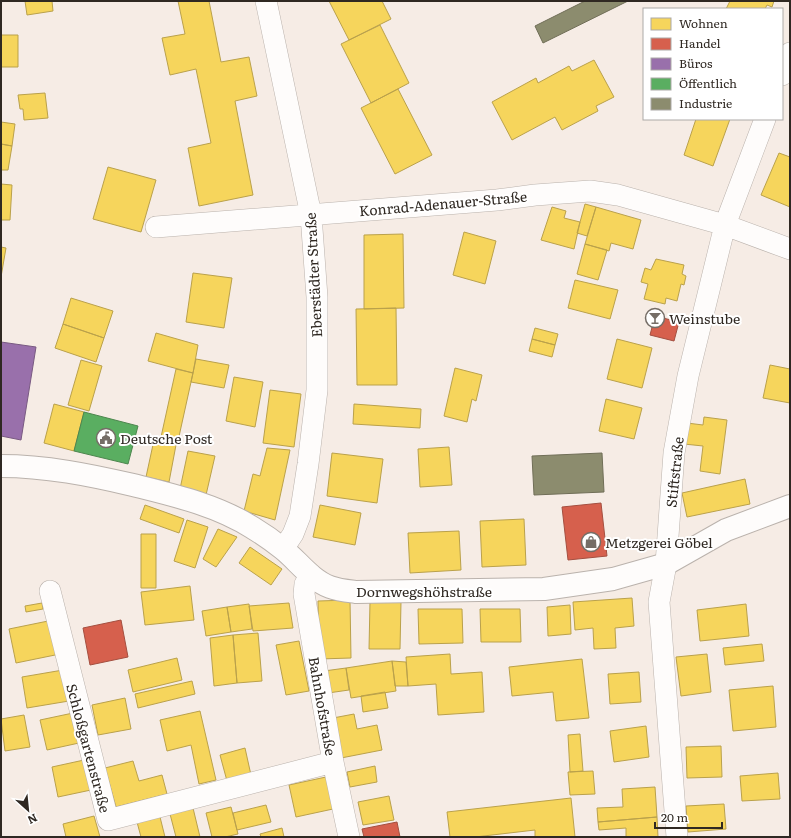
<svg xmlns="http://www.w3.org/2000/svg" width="791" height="838" font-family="Literata,serif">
  <rect width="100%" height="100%" fill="#f6ece5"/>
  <path fill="#f6d55c" stroke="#baa14b" d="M25,1H52L53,11L27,15Z
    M178,1H209L221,62L249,57L257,96L235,101L253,195L199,206L188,148L211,143L196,69L170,75L162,38L185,34Z
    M329,1H382L391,19L349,40Z
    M730,1H774L772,7L767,5L765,9H726Z
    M380,25L409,83L371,103L341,44Z
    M1,35H18V67H1Z
    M594,60L614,97L596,106L598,111L562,130L555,117L512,140L492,102L536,78L538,83L569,66L572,71Z
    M398,89L432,155L395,174L361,108Z
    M45,93L48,118L24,120L23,109H20L18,95Z
    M696,119H730L713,166L684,155Z
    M1,122L15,124L12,146L1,144Z
    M1,144L12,146L8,170H1Z
    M779,153L790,157V207L761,195Z
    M108,167L156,180L141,232L93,219Z
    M1,184L12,185L10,220H1Z
    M585,204L596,207L587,236L577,233Z
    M552,207L566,211L564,218L580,222L574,249L541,240Z
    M596,207L641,220L633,249L611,243L609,251L585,244Z
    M464,232L496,241L485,284L453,275Z
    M403,234L404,308L364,309V235Z
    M585,244L607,250L598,280L577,274Z
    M1,247L6,248L1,277Z
    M656,259L684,265L682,274L686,276L684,285L681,284L677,301L666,298L665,304L644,299L648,284L641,282L645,268L651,270Z
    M193,273L232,278L224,328L186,322Z
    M575,280L618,290L610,319L568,308Z
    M71,298L113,311L104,338L63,324Z
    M396,308L397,385H357L356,309Z
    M63,324L104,338L96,362L55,348Z
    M535,328L558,334L555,345L532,339Z
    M156,333L198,345L193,373L148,361Z
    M532,339L555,345L552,357L529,351Z
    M617,339L652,348L642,388L607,379Z
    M196,359L229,365L224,388L191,382Z
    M81,360L102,366L89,411L68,405Z
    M770,365L790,369V403L763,398Z
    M455,368L482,375L476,401L472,399L467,422L444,416Z
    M176,369L193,373L178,441L161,437Z
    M234,377L263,382L255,427L226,421Z
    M270,390L301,394L294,447L263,443Z
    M606,399L642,408L634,439L599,431Z
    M54,404L84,412L74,451L44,443Z
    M354,404L421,409L420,428L353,424Z
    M704,417L727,420L720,474L700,471L703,446L684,444L687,423L703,425Z
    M154,440L176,445L169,482L146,477Z
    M449,447L452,485L420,487L418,449Z
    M267,448L290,450L275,520L244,511L253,474L260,476Z
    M188,451L215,456L206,495L180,489Z
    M332,453L383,459L377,503L327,496Z
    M745,479L750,504L687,517L682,493Z
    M145,505L184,519L179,533L140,519Z
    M320,505L361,513L355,545L313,537Z
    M524,519L526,565L482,567L480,521Z
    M187,520L208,527L195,568L174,561Z
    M218,529L237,537L216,567L203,559Z
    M459,531L461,570L410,573L408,533Z
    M141,534H156V588H141Z
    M250,547L282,569L271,585L239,563Z
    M190,586L194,620L145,625L141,592Z
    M632,598L634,626L615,628L616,648L594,649L593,628L575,630L573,602Z
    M350,600L351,658L319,659L318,601Z
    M370,602H401L400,649H369Z
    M42,603L43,609L26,612L25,606Z
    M289,603L293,628L253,631L249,606Z
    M249,604L252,629L231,632L227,607Z
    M746,604L749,636L700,641L697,610Z
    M570,605L571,634L548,636L547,607Z
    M227,607L231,632L206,636L202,611Z
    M418,609H462L463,643L419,644Z
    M480,609H520L521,642H481Z
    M53,620L60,654L16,663L9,629Z
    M258,633L262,681L237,683L233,635Z
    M233,635L237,683L214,686L210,638Z
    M299,641L309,691L286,695L276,645Z
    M762,644L764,661L725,665L723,648Z
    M450,654L451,674L482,672L484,712L438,715L436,684L408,686L406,657Z
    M707,654L711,692L681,696L676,657Z
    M177,658L182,680L133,692L128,670Z
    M582,659L589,718L556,721L553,692L512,696L509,667Z
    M392,661L406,662L408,686H395Z
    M392,661L396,691L351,698L346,668Z
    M346,668L349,690L328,693L324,671Z
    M63,670L69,701L27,708L22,677Z
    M639,672L641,702L610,704L608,674Z
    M192,681L195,694L138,708L135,694Z
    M773,686L776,727L733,731L729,690Z
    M385,692L388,708L363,712L361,696Z
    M125,698L131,729L98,735L92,705Z
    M200,711L216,780L199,784L191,745L167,751L160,720Z
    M73,713L79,743L47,750L40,720Z
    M354,714L357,729L377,725L382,750L341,758L333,718Z
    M24,715L30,747L5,751L1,719Z
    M646,726L649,757L614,762L610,731Z
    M580,734L583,771L570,772L568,735Z
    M721,746L722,777L687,778L686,747Z
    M245,748L251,775L227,781L220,755Z
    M84,760L91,790L58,797L52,767Z
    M133,761L139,781L162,775L167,794L116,807L105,768Z
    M375,766L377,782L350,787L347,772Z
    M593,771L595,794L570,795L568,772Z
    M778,773L780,799L742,801L740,776Z
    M326,777L333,809L296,817L289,785Z
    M655,787L657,817L598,822L597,808L623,807L622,789Z
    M389,796L394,820L363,825L358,802Z
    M571,798L575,837H535V830L475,837H450L447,812Z
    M724,804L726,829L688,832L686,806Z
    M266,805L271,822L237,830L233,813Z
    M231,807L238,834L225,837H212L206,813Z
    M193,808L200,837H176L170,814Z
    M94,816L100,837H66L63,824Z
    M160,817L165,837H141L137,822Z
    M657,817L658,837H626V828L599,830L598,822Z
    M282,828L284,837H261L260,834Z"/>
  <path fill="#d6604d" stroke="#a44f40" d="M655,316L679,322L674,341L650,335Z
    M601,503L607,556L568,560L562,507Z
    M121,620L128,657L90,665L83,628Z
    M397,822L400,837H364L362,829Z"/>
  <path fill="#9970ab" stroke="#795a82" d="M1,342L36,347L21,440L1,436Z"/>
  <path fill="#5aae61" stroke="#4d864e" d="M84,412L138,426L128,464L74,451Z"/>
  <path fill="#8c8c6e" stroke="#706e57" d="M585,1H628L543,43L535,26Z
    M602,453L604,492L534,495L532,456Z"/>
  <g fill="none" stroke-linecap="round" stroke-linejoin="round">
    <g stroke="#bab2ac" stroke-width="22">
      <path id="minor" d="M266,1L311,215L317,297V390L308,464L300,516L293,534L283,549
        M782,75L790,53
        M156,227L497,200L535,195L590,191L618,195L725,225L790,249
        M311,575L305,584L304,594L333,762L349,837
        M50,591L108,820L333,762
        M677,837L659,602L666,564L674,453L688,376L725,225L765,119"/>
    </g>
    <g stroke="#bab2ac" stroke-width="24">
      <path id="tertiary" d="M1,466C46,466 90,475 133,485C173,495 217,505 253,528C263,534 273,541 283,549C298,561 311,580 330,587C338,590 348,591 356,592L544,589L613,579L666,564L726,530L790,506"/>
    </g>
    <use href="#minor" stroke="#fefcfb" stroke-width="21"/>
    <use href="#tertiary" stroke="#fefcfb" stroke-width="22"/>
  </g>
  <defs>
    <g id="bar-ring" transform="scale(1)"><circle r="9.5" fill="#fff" stroke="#756d66" stroke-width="1.5"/><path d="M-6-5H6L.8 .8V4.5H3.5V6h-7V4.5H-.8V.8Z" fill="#756d66"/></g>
    <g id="civic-ring" transform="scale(1)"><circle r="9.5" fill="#fff" stroke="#756d66" stroke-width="1.5"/><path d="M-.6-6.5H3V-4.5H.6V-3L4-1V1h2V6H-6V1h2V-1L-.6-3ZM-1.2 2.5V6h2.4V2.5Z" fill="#756d66"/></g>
    <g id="shop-ring" transform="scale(1)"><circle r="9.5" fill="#fff" stroke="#756d66" stroke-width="1.5"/><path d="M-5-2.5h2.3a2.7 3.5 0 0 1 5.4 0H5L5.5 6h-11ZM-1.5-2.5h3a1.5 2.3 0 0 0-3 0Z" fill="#756d66"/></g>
  </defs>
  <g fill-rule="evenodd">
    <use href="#bar-ring" x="655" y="318"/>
    <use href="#civic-ring" x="106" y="438"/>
    <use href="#shop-ring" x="591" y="542"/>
  </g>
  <g text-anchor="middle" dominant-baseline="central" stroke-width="4" stroke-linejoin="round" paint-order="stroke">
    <g font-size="14" fill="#2f2822" stroke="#fff">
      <text transform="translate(443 203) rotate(-5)">Konrad-Adenauer-Straße</text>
      <text transform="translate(313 275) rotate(-93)">Eberstädter Straße</text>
      <text transform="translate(674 472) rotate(-84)">Stiftstraße</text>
      <text x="424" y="591">Dornwegshöhstraße</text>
      <text transform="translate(323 706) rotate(80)">Bahnhofstraße</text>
      <text transform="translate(89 748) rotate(75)">Schloßgartenstraße</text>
    </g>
    <g font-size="14" fill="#2f2822" stroke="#fff" text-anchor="start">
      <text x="669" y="318">Weinstube</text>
      <text x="120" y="438">Deutsche Post</text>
      <text x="605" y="542">Metzgerei Göbel</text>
    </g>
  </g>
  <rect width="791" height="838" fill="none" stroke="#2f2822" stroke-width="4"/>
  <rect x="643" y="8" width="140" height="112" fill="#ffffff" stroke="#aca9a7"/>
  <rect x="651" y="18" width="20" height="12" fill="#f6d55c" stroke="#aca9a7"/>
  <text x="679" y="28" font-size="12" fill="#2f2822">Wohnen</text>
  <rect x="651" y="38" width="20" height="12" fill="#d6604d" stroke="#aca9a7"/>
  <text x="679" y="48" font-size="12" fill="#2f2822">Handel</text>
  <rect x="651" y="58" width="20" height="12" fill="#9970ab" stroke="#aca9a7"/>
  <text x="679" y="68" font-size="12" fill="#2f2822">Büros</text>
  <rect x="651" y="78" width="20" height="12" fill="#5aae61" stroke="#aca9a7"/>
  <text x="679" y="88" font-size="12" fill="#2f2822">Öffentlich</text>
  <rect x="651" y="98" width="20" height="12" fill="#8c8c6e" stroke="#aca9a7"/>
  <text x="679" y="108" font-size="12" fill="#2f2822">Industrie</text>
  <g transform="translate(28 810) rotate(153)" stroke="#ffffff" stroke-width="3" paint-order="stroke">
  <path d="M0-3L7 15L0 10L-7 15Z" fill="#2f2822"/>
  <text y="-6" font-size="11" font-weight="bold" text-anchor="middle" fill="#2f2822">N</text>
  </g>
  <path d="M655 822v6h67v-6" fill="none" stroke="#2f2822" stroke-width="2"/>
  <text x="661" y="822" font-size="12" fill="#2f2822" stroke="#ffffff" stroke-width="3" paint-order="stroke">20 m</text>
</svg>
